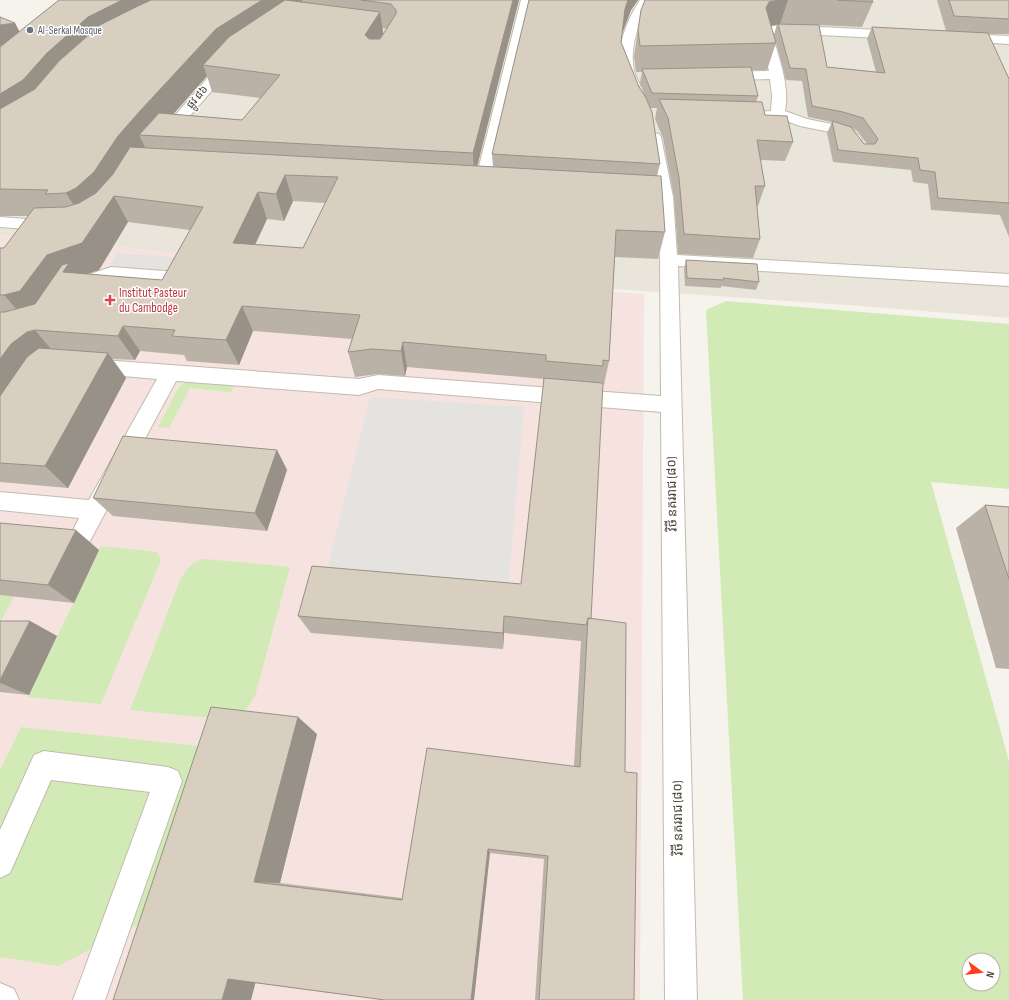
<svg xmlns="http://www.w3.org/2000/svg" width="1009" height="1000" font-family="'Sofia Sans Condensed','Noto Sans Khmer',sans-serif">
  <rect width="100%" height="100%" fill="#f6f3ec"/>
  <path fill="#eae5da" d="M95,0H1009V318L862,306L581,287L238,259L0,235V83Z"/>
  <path fill="#f6e3e0" d="M0,235L238,259L644,294L640,1000H0Z"/>
  <path fill="#d2eab5" fill-rule="evenodd" d="M726,301L1009,324V489L931,482L1009,761V1000H743L706,310ZM969,960H993V984H969Z
    M187,381L235,384L231,392L190,388L169,428L158,427L178,388Z
    M101,546L157,552L161,560L101,704L28,697Z
    M205,559L290,567L255,696C248,707 243,715 231,720L130,710L180,580C187,569 191,561 205,559Z
    M0,595L14,596L0,623Z
    M21,727L207,747L149,919L58,966L0,957V770Z"/>
  <path fill="#e5e3e0" d="M117,253L198,259L179,299L93,293Z
    M370,397L524,407L507,599L323,585Z"/>
  <g fill="none" stroke-linecap="round" stroke-linejoin="round">
    <g stroke="#c2bbae" stroke-width="2">
      <path id="minor" d="M521,0H533L490,186L488,189L482,191L476,189L474,186Z
        M640,0H652C639,20 629,46 634,71C635,76 638,80 640,85L638,88H628C610,62 624,24 640,0Z
        M780,25L900,31L904,32L906,35L904,38L900,39L780,33L772,34C779,58 790,86 785,111L807,119L851,128L856,131L862,139L860,142L855,143L850,142L846,138L835,133L800,126L778,118L770,120L738,119L736,116L738,113L771,111L772,96L770,79L724,80L719,79L717,76L719,73L724,72L769,71L760,34L765,27Z
        M960,34L1009,36V44L956,41L954,38L956,35Z
        M230,57L235,58L237,61L235,64L168,141L163,142L158,141L156,138L158,135L225,58Z
        M654,133L659,134L661,137L673,197L677,255L1009,274V286L678,266L697,1000H665L661,412L378,389L359,395L176,381L90,541L82,544L74,541L71,534L79,518L0,510V492L89,500L157,379L89,373L82,371L79,366L82,361L89,359L359,379L378,375L661,396L660,260L657,197L647,137L649,134Z
        M0,217L53,221L59,222L61,226L59,230L53,231L0,227Z
        M111,267L178,272L184,274L187,278L184,282L178,284L112,279L76,291L70,289L67,285L70,281Z
        M44,751L168,767L178,771L182,781L105,1000H73L150,792L51,780L10,873L0,878V830L34,755Z
        M0,983L14,989L19,1000H0Z"/>
    </g>
    <use href="#minor" fill="#fff" fill-rule="evenodd"/>
  </g>
  <path fill="#bab2a6" fill-rule="evenodd" d="M59,0H519L477,166L493,167L492,154L529,0H638L631,10L622,33L621,42L639,87L644,94L640,83L642,72H636L634,56L641,10L645,0H872L873,2L862,27L819,25L827,67L876,72L867,39L872,27L946,31L937,0H1009V34H988L1009,79V237L1000,215L931,210L928,184L913,182L911,170L833,162L827,133L832,122L808,117L802,81L786,80L774,35L777,24L771,26L776,43L767,70H752L758,96L756,102L765,115L793,142L785,161L760,160L765,186L758,206H757L760,239L753,258L678,254L674,197L663,138L655,119L657,108H650L660,164L657,176L665,232L658,259L615,257L609,361L604,385H602L591,619L625,772L634,1000H535L544,859L490,853L385,1000L256,983L113,1000L317,734L280,883L402,898L574,766L581,641L504,633L503,649L311,633L298,616L521,584L544,379L407,367L405,376L378,374L355,377L348,352L352,339L253,331L239,365L187,361L184,355L140,351L135,360L112,359L126,378L68,488L0,482V248H4L28,216H0V25L15,23L19,32ZM382,28L387,29L383,34ZM207,76L212,92L260,98L242,120L173,114ZM853,128L857,130L867,144H864ZM293,201L325,203L303,248L255,244L267,219L284,221ZM128,222L190,230L162,280L86,274L99,270Z
    M686,260L759,282L756,290L721,286V288L685,286L684,268Z
    M277,450L287,470L267,531L113,516L93,498Z
    M985,505L1009,507V669L996,668L956,528Z
    M0,523L99,550L74,603L0,595Z
    M0,621H30L57,636L29,695L0,692Z"/>
  <path fill="#979187" d="M122,0H191L0,130V94L88,17Z
    M262,0H302L303,5L203,65L207,76L154,136L139,135L145,147L132,163L83,220L66,193L118,136L140,111L216,29Z
    M513,0H519L474,179L473,153Z
    M628,0H638L631,10L622,34L625,9Z
    M779,0H788L780,24L762,28L766,8L769,2Z
    M380,12L384,38L370,61L365,35Z
    M15,23L27,46L0,49V25Z
    M285,175L293,201L284,221L276,194Z
    M258,192L267,219L244,269L233,243Z
    M114,196L128,222L99,270L78,277L26,320L4,295L47,255Z
    M242,306L253,331L239,365L226,340Z
    M123,326L140,351L135,360L118,336Z
    M35,330L56,355L0,417V359L11,344L27,332Z
    M403,342L407,367L405,376L401,351Z
    M108,353L126,378L68,488L45,466Z
    M277,450L287,470L267,531L255,513Z
    M76,530L99,550L74,603L48,585Z
    M504,616V633L503,649V633Z
    M30,621L57,636L29,695L0,683V680Z
    M298,717L317,734L280,883L254,882Z
    M488,849L490,853L474,1000H471Z
    M259,969L251,1000H222L228,979Z"/>
  <path fill="#d8cfc1" stroke="#979187" fill-rule="evenodd" d="M59,0H122L88,17L47,53L23,80L0,94V47Z
    M151,0H262L216,29L140,111L118,136L94,172L76,188L66,193L45,194L48,190L0,189V109L35,89L59,61L100,25L138,6Z
    M285,0L380,12L365,35L369,39H380L396,14V10L391,4L361,0H513L473,153L139,135L159,113L242,120L280,75L203,65L229,37Z
    M529,0H628L625,9L621,42L639,87L645,96L652,112L660,164L492,154Z
    M645,0H779L769,2L766,8L776,43L640,46L638,30L641,10Z
    M837,0H872L873,2Z
    M949,0H1009V19L954,16Z
    M0,17L15,23L0,25Z
    M778,24L819,25L827,67L885,73L872,27L988,33L1009,79V204V203L938,198L935,172L920,170L918,158L838,150L832,121L851,127L864,144H875L878,139L863,118L843,112L812,106L806,69L790,68Z
    M751,67L758,96L652,93L642,69Z
    M659,99L762,102L765,115L787,116L793,142L757,140L765,186H755L760,239L684,234L679,178L668,118Z
    M130,147L661,176L665,232L616,230L609,361L603,360V366L546,361V355L403,342L401,351L372,349L348,352L360,315L242,306L226,340L172,336L175,330L123,326L118,336L35,330L27,332L11,344L0,359V312H5L35,304L62,265L69,263L63,272L162,280L203,207L114,196L82,243L47,255L20,291L4,295H0V248H4L34,208L66,207L79,203L96,193L113,174ZM285,175L338,177L303,248L233,243L258,192L276,194Z
    M686,260L757,264L759,282L723,278L724,280L687,278Z
    M39,348L108,353L45,466L0,463V396L27,357Z
    M544,378L603,383L591,619L588,618L586,625L504,616L503,633L298,616L312,566L521,584Z
    M123,436L277,450L255,513L93,498Z
    M985,505L1009,507V579Z
    M0,523L76,530L48,585L0,580Z
    M588,618L626,623L625,772L637,773L634,1000H539L548,856L488,849L471,1000H385L228,979L222,1000H113L211,707L298,717L254,882L402,900L427,748L580,767Z
    M0,621H30L0,680Z"/>
  <circle fill="#6b7280" stroke="#fff" stroke-width="1.5" cx="30" cy="30" r="4"/>
  <path fill="#e0444e" stroke="#fff" stroke-width="1.5" d="M108 294h4v4h4v4h-4v4h-4v-4h-4v-4h4z"/>
  <g text-anchor="middle" dominant-baseline="central" stroke-width="3" stroke-linejoin="round" paint-order="stroke">
    <g font-size="11" fill="#5b616d" stroke="#fff" text-anchor="start">
      <text x="38" y="30">Al-Serkal Mosque</text>
    </g>
    <g font-size="11" fill="#4b4439" stroke="#fff">
      <text transform="translate(197 97) rotate(-50)">ផ្លូវ ៨៦</text>
    </g>
    <g font-size="13" fill="#be3a42" stroke="#fff" text-anchor="start">
      <text x="119" y="293">Institut Pasteur<tspan x="119" dy="15">du Cambodge</tspan></text>
    </g>
    <g font-size="13" fill="#4b4439" stroke="#fff">
      <text transform="translate(672 494) rotate(-91)">វិថី នគររាជ (៨០)</text>
      <text transform="translate(678 818) rotate(-91)">វិថី នគររាជ (៨០)</text>
    </g>
  </g>
  <g transform="translate(981 972) rotate(105)"><circle r="19" fill="#ffffff" stroke="#b7b4b0"/>
  <path d="M0-3L7 15L0 10L-7 15Z" fill="#fc3f1d"/>
  <text y="-6" font-size="11" font-weight="bold" text-anchor="middle" fill="#4b4439">N</text>
  </g>
</svg>
